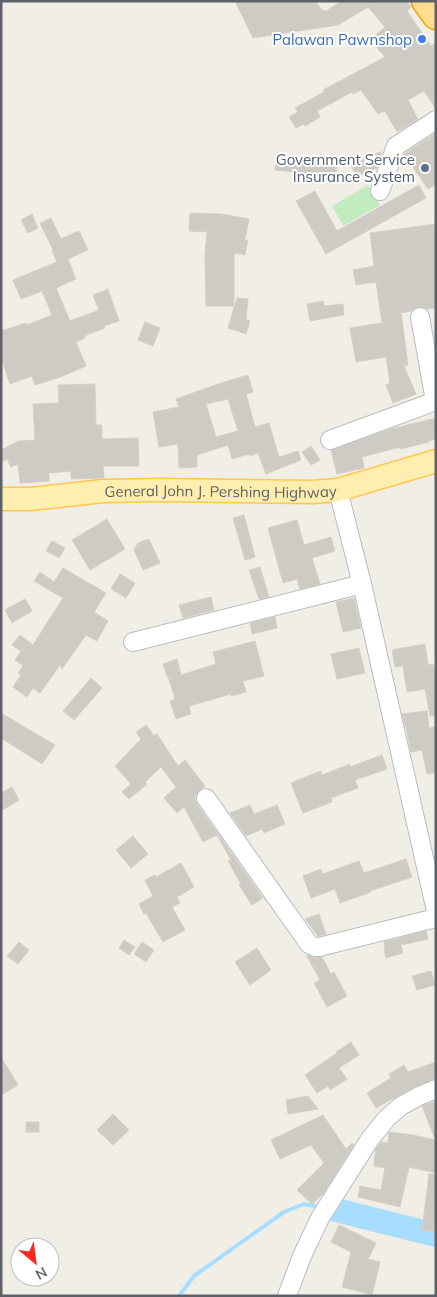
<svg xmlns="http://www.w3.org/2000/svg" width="437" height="1297" font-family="Mulish,sans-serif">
  <rect width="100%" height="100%" fill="#f1eee6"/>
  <path fill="#c2ebc0" d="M368,185L380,205L343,226L332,206Z"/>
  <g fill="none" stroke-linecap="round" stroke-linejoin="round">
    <path stroke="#a8ddff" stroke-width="4" d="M179,1296L194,1276L284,1212L304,1204L315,1206"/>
    <path stroke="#a8ddff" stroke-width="24" d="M332,1209L436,1235"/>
  </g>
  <path fill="#cecbc5" stroke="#d7d0c3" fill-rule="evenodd" d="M235,1H315L323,11L325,10L326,11L342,1H406L411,7L407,11L431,46L436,43V109L424,91L408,100L418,119L397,132L385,111L378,114L361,90L353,94L352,92L317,111L320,117L305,126L304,124L296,128L289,117L298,112L295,108L324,92L323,90L385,57L370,40L385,27L368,7L338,25L253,38Z
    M436,133V184L428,189L404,154Z
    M380,152L382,155L377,168L357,177L351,165Z
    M277,158L337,163L336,176L275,170Z
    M419,185L426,198L326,254L296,201L315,191L337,231Z
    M190,213L221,214L249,219L245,240H248L245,255L234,253V306H206L205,256L207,232L189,231Z
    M32,214L38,228L28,233L21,220Z
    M51,218L61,239L79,231L88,250L68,259L76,279L56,288L70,321L99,310L93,295L108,289L119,321L104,326L105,328L84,336L85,338L76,342L86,366L58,378L35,385L32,376L10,384L1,357V331L26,323L27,325L52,315L42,291L21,299L13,280L57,262L52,251L53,250L40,223Z
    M436,224V308L427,309L423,307H419L414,309L411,311L401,313L408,365L404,366L416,394L393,403L386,385L390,383L386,357L356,362L350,328L382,323L376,282L356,285L353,270L374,266L370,233Z
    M237,298L248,299L246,320L250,321L246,334L228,328Z
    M323,301L324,306L343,304L344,315L310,321L307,304Z
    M145,322L160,328L153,346L138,340Z
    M248,375L253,392L246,394L255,427L269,423L279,457L298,451L301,460L266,474L258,453L250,456L249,454L232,459L228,445L197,455V467L179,468L178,444L159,447L153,412L179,407L176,399L221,383ZM228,399L238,431L216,437L206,404Z
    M95,384L96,425H102V439L138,438L139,466H103L104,478L71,479V471L49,473V481L20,483L18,464L11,467L7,459L1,462V450L19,441L35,440L33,404L59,403L58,385Z
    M436,418V439L428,441L429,442L400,449V447L362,457L364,468L337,474L331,450L391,429Z
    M311,446L320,460L311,465L302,452Z
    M244,515L255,557L245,560L233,518Z
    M107,519L125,549L90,570L72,540Z
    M297,520L304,545L331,537L335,551L312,558L320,584L300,589L297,579L283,583L268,528Z
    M149,539L160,563L143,570L134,550L138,543Z
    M52,541L65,548L59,558L46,551Z
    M260,567L269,597L259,599L249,570Z
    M63,568L106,593L94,612L108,621L97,641L86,635L62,669L60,665L40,693L33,688L27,697L13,687L21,675L18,673L23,666L15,660L21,651L12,645L20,635L33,645L63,598L34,581L40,572L54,582Z
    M120,574L135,583L126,598L111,589Z
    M211,597L214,610L183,618L179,605Z
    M354,598L361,628L343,632L336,602Z
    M25,599L32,611L12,623L5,610Z
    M275,617L277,628L252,634L250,623Z
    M255,641L264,676L243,681L246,692L231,696V694L189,706L191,714L176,719L170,701L175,699L168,676H167L163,664L177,659L181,675L184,674L216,664L213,652Z
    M425,644L428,665L433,664L436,679V716H430L425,689L407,692L403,666L395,667L392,650Z
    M359,648L365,673L337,679L331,654Z
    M91,678L102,688L74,720L63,711Z
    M427,711L429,728L436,726V773L427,774L422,750L411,752L406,726H405L402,714Z
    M1,713L55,745L42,764L1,738Z
    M146,725L154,736L157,734L178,766L185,760L205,786L200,790L196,794L195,798L197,804L263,898L252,905L239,885L241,884L228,861L231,860L217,835L203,842L184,807L177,813L164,798L176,787L161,767L145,782L147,784L129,799L122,792L131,784L115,766L141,739L136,732Z
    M382,755L387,769L355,780L358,788L331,798L332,802L303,813L291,783L321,771L322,775L350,764V767Z
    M12,787L19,800L1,811V793Z
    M250,805L254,814L277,805L285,824L264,833L262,829L246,836L230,813Z
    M133,836L148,854L131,868L116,850Z
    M406,859L412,877L370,891L371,892L340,903L335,889L311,898L303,876L321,869L323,874L359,861L364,873Z
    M181,863L194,887L177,897L180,903L172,907L185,930L163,942L146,913L144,914L139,904L153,896L145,880L155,875L156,877Z
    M319,914L326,934L318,936L305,919Z
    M426,931L428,939L401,945L403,953L386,958L384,949L385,948L384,942Z
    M124,940L135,947L129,955L119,948Z
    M19,942L29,950L18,964L7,956Z
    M142,942L154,950L146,962L134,954Z
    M257,948L271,970L250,985L235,962Z
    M308,955L315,958L322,957L331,974L334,972L347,996L327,1007L314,983L320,980L307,956Z
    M431,971L435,985L417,990L412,976Z
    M351,1042L359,1055L339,1068L347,1079L330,1090L328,1086L317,1093L305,1075L337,1053L336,1052Z
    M1,1057L18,1085L1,1095Z
    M436,1062V1079L414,1087L376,1108L367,1093L391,1078L389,1074L404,1065L408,1072Z
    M308,1096L318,1109L288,1114L286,1100Z
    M436,1101V1139H435L422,1106Z
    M113,1114L129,1130L113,1145L97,1130Z
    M323,1115L346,1149L352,1143L354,1145L324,1193L312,1204L297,1190L324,1163L311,1145L280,1159L271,1140Z
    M26,1122H39V1132H26Z
    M389,1132L413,1135L436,1140V1173L409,1167L400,1207L358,1197L360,1186L381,1190L385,1168L374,1166L375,1155L376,1149L381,1142L388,1143Z
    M429,1174H436V1232L422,1231Z
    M339,1225L376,1243L368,1259L380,1262L372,1295L342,1287L351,1252L331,1242Z"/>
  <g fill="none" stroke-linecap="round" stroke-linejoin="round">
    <g stroke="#b8bcc1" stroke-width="20">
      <path id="minor" d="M380,191L396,146L436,120
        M420,317L435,401
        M330,440L436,401
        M338,490L362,584L436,911
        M133,642L362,584
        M206,798L309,944L315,947H319L436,918
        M287,1296L302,1256L320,1218L370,1139L387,1118L401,1106L419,1096L436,1089"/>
    </g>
    <g stroke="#ffc651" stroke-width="25">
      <g id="major">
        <path id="s1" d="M1,499H31L103,491L160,490L312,492L338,490L436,461"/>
      </g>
    </g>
    <g stroke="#f79e00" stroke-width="29">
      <path id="highway" d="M425,1L436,16"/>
    </g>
    <use href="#minor" stroke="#fff" stroke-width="18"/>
    <use href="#major" stroke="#ffeead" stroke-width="22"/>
    <use href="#highway" stroke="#ffdd8f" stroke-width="26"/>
  </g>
  <circle fill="#3f7fe0" stroke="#fff" stroke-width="2" cx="422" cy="39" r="5"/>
  <circle fill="#5c6f8a" stroke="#fff" stroke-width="2" cx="425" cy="168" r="5"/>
  <g text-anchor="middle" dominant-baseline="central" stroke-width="4" stroke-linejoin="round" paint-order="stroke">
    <g font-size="15" fill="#366cbe" stroke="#fff" text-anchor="end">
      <text x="412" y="39">Palawan Pawnshop</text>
    </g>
    <g font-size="15" fill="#4e5e75" stroke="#fff" text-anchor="end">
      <text x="415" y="159">Government Service<tspan x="415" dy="17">Insurance System</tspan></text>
    </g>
    <g font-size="15" fill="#5d6268" stroke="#fff">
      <text stroke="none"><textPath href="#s1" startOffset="220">General John J. Pershing Highway</textPath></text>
    </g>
  </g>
  <rect width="437" height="1297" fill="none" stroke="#5d6268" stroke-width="5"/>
  <g transform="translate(35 1262) rotate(151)"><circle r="24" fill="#ffffff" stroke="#bec0c3"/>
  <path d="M0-4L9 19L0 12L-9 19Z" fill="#fb2922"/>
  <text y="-8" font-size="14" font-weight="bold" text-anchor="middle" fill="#5d6268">N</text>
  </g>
</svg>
